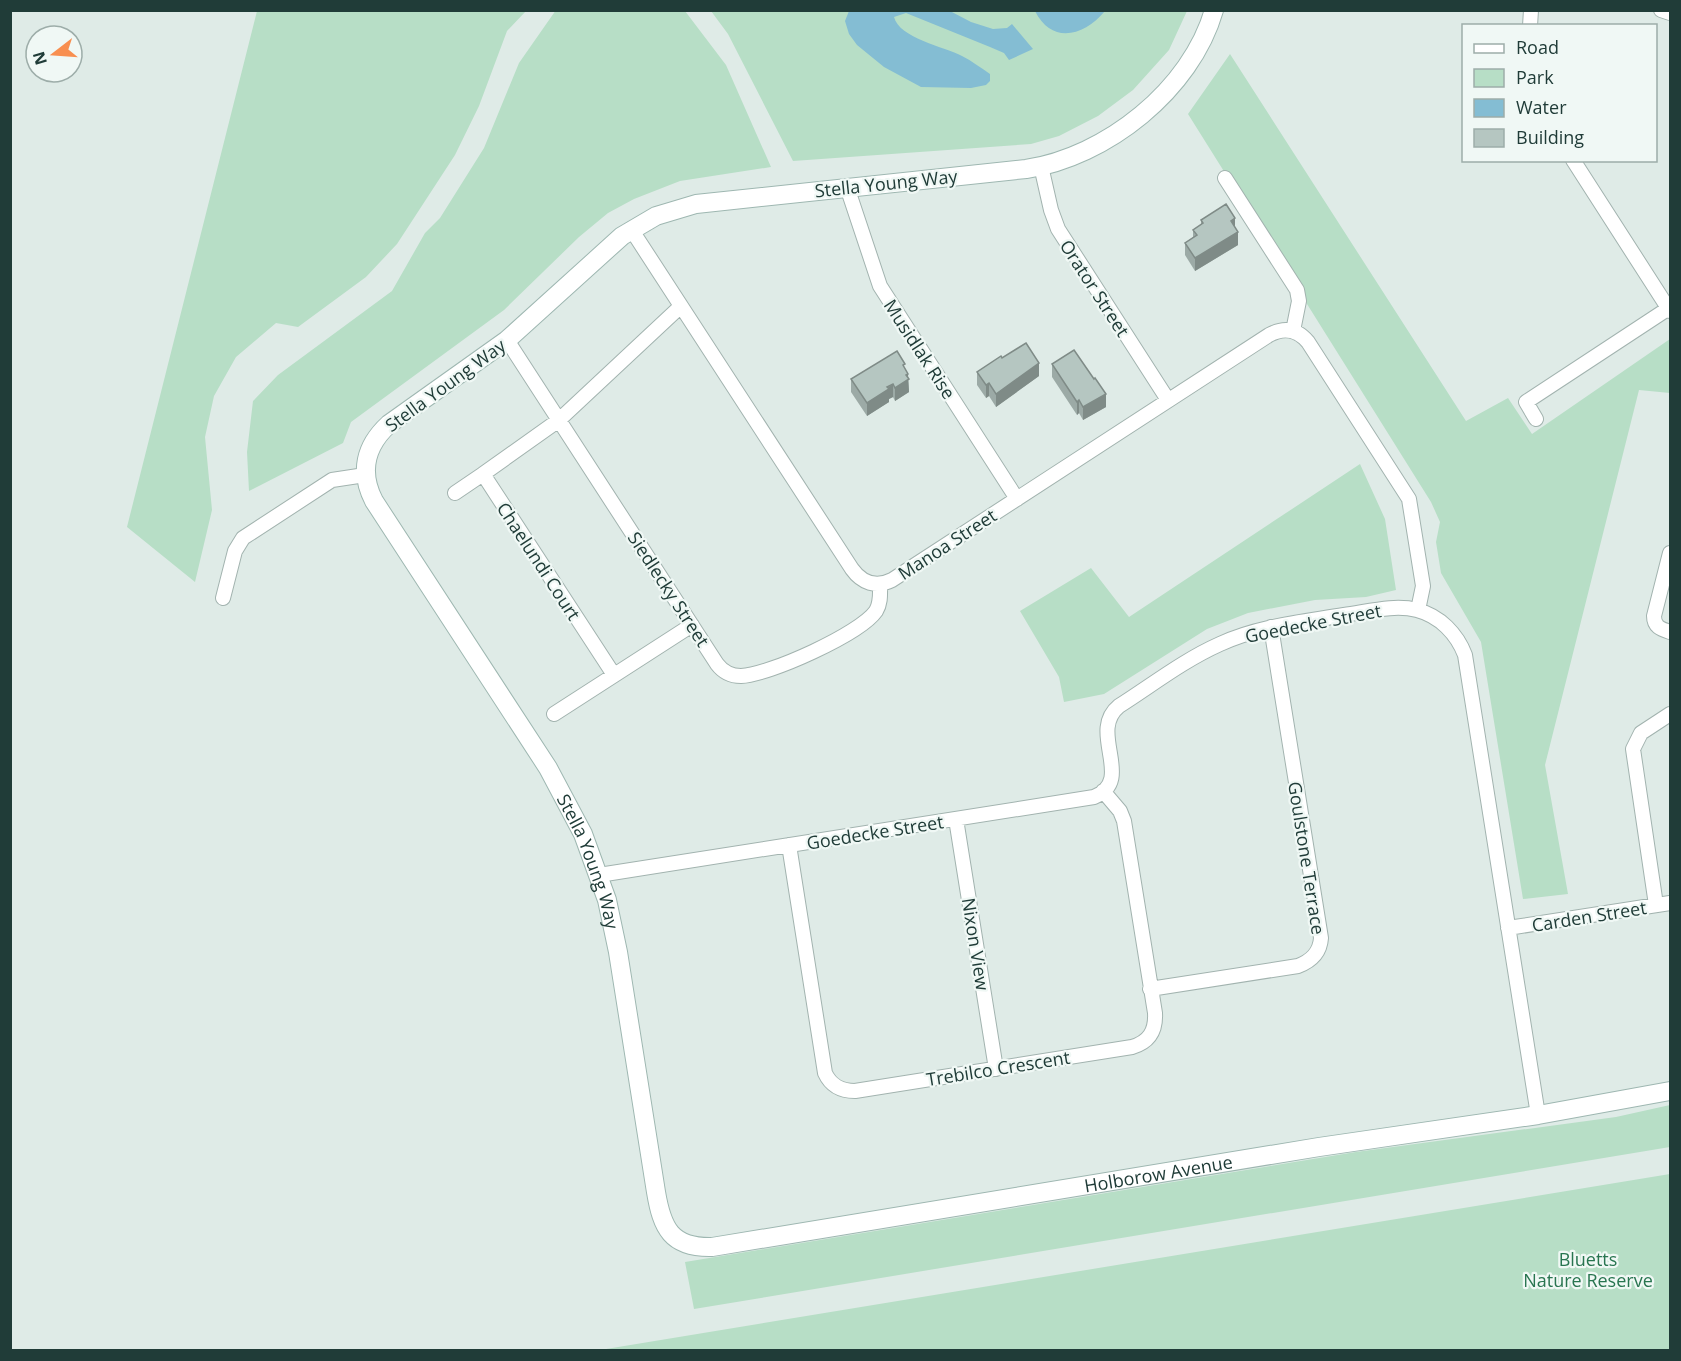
<svg xmlns="http://www.w3.org/2000/svg" width="1681" height="1361" font-family="'Open Sans',sans-serif">
  <rect width="100%" height="100%" fill="#dfebe7"/>
  <path fill="#b7dec6" d="M556,10L685,11L726,65L771,167L680,181L634,199L608,213L579,237L504,310L351,422L343,443L249,491L247,452L253,401L278,375L392,291L425,233L440,218L484,148L519,63Z
    M257,11H526L507,31L479,106L455,155L397,244L366,277L298,327L276,323L236,357L214,396L205,437L212,510L195,582L127,527Z
    M711,11H1187L1169,50L1133,90L1098,116L1059,136L1031,144L793,161L728,34Z
    M1230,54L1466,421L1508,398L1532,434L1670,339V393L1639,390L1545,765L1568,894L1523,899L1481,642L1441,573L1436,542L1440,522L1431,502L1188,114Z
    M1360,464L1385,519L1396,590L1366,597L1315,600L1248,613L1207,629L1104,694L1064,702L1059,677L1020,611L1091,568L1129,617Z
    M1670,1105V1147L694,1309L685,1262L1356,1152L1616,1117Z
    M1670,1174V1350H600Z"/>
  <path fill="#84bdd3" d="M849,11H950L971,22L993,29L1007,28L1012,24L1033,49L1009,60L1004,53L990,47L906,13L894,17C899,38 945,47 962,56C972,61 981,68 990,74V81L986,85L971,88L921,87L884,67L857,45L849,34L845,21Z
    M1035,11H1105C1084,36 1052,45 1035,11Z"/>
  <g fill="none" stroke-linecap="round" stroke-linejoin="round">
    <g stroke="#a2b3af" stroke-width="16">
      <path id="street" d="M1661,10L1670,13
        M1530,26L1531,10
        M1573,160L1670,311
        M1041,166L1051,210L1058,229L1168,400
        M1225,178L1297,290L1299,301L1293,331
        M847,187L880,286L1017,499
        M631,229L852,569C862,583 876,588 892,580L1269,335C1284,327 1297,329 1308,342L1409,499L1423,586L1418,610
        M507,340L717,664C723,672 731,676 741,676C769,675 860,634 876,611C881,603 880,594 880,584
        M1536,419L1526,402L1669,308
        M483,474L559,420L681,306
        M455,493L483,474L614,675
        M1670,553L1654,616C1654,627 1661,629 1670,632
        M223,598L235,551L243,538L332,480L365,475
        M554,714L692,625
        M956,819L996,1069
        M789,845L825,1073C831,1086 841,1091 855,1091L1132,1047C1149,1042 1156,1031 1155,1013L1124,821L1120,811L1103,791
        M599,875L1094,797C1136,780 1087,732 1119,706C1152,685 1184,660 1220,644C1259,626 1303,622 1344,615C1367,612 1394,604 1417,610C1440,616 1457,634 1465,655L1538,1115
        M1656,905L1633,749L1641,733L1670,714
        M1508,928L1670,903
        M1150,989L1298,966C1311,961 1320,953 1321,938L1271,627"/>
    </g>
    <g stroke="#9eb7b1" stroke-width="20">
      <g id="secondary">
        <path id="s1" d="M1214,10C1191,90 1106,157 1026,169L696,204L656,216L622,236L507,340L389,424C365,446 359,472 374,501L548,768L583,834L607,900L618,952L656,1192C662,1228 671,1248 712,1247L1319,1147L1538,1115L1670,1091"/>
      </g>
    </g>
    <use href="#street" stroke="#fff" stroke-width="14"/>
    <use href="#secondary" stroke="#fff" stroke-width="18"/>
  </g>
  <path fill="#9caaa6" d="M1201,220L1235,227L1238,245L1195,271L1185,255V243L1193,237V230L1201,225Z
    M1002,358L1039,376L996,407L989,396L986,398L977,385V372Z
    M1052,364L1106,407L1083,420L1079,413L1077,415L1052,377Z
    M905,369L908,378L909,392L895,401L893,397L889,399V402L867,416L851,392V379Z"/>
  <path fill="#7f8b87" d="M1235,218V231L1231,221Z
    M1238,232V245L1195,271V258Z
    M1039,363V376L996,407V394Z
    M908,374L909,392L895,401V388Z
    M989,383V396L986,398V385Z
    M893,384V397L889,399V402L867,416V403Z
    M1106,394V407L1083,420V407Z
    M1079,400V413L1077,415V402Z"/>
  <path fill="#b5c6c1" stroke="#7f8b87" stroke-width="1.5" d="M1226,204L1235,218L1231,221L1238,232L1195,258L1185,243L1197,235L1193,230L1203,223L1201,220Z
    M1026,343L1039,363L996,394L989,383L986,385L977,372L1001,356L1002,358Z
    M1074,350L1094,379L1095,378L1106,394L1083,407L1079,400L1077,402L1052,364Z
    M897,351L905,364L903,365L908,374L906,375L909,379L895,388L893,384L887,387L889,389L867,403L851,379Z"/>
  <g text-anchor="middle" dominant-baseline="central" stroke-width="4.5" stroke-linejoin="round" paint-order="stroke">
    <g font-size="18" fill="#203c38" stroke="#f0f8f5">
      <text transform="translate(886 183) rotate(-6)">Stella Young Way</text>
      <text transform="translate(1095 288) rotate(57)">Orator Street</text>
      <text transform="translate(920 349) rotate(57)">Musidlak Rise</text>
      <text transform="translate(445 385) rotate(-36)">Stella Young Way</text>
      <text transform="translate(947 544) rotate(-33)">Manoa Street</text>
      <text transform="translate(539 561) rotate(57)">Chaelundi Court</text>
      <text transform="translate(669 589) rotate(57)">Siedlecky Street</text>
      <text transform="translate(1313 623) rotate(-11)">Goedecke Street</text>
      <text transform="translate(875 832) rotate(-9)">Goedecke Street</text>
      <text transform="translate(1307 858) rotate(81)">Goulstone Terrace</text>
      <text stroke="none"><textPath href="#s1" startOffset="1478">Stella Young Way</textPath></text>
      <text transform="translate(1589 916) rotate(-9)">Carden Street</text>
      <text transform="translate(976 944) rotate(81)">Nixon View</text>
      <text transform="translate(998 1068) rotate(-9)">Trebilco Crescent</text>
      <text stroke="none"><textPath href="#s1" startOffset="2358">Holborow Avenue</textPath></text>
    </g>
    <g font-size="18" fill="#287550" stroke="#f0f8f5">
      <text x="1588" y="1259">Bluetts<tspan x="1588" dy="21">Nature Reserve</tspan></text>
    </g>
  </g>
  <rect width="1681" height="1361" fill="none" stroke="#203c38" stroke-width="24"/>
  <rect x="1462" y="24" width="195" height="138" fill="#f0f8f5" stroke="#9dada9" stroke-width="1.5"/>
  <rect x="1474" y="44" width="30" height="9" fill="#ffffff" stroke="#9dada9" stroke-width="1.5"/>
  <text x="1516" y="54" font-size="18" fill="#203c38">Road</text>
  <rect x="1474" y="69" width="30" height="18" fill="#b7dec6" stroke="#9dada9" stroke-width="1.5"/>
  <text x="1516" y="84" font-size="18" fill="#203c38">Park</text>
  <rect x="1474" y="99" width="30" height="18" fill="#84bdd3" stroke="#9dada9" stroke-width="1.5"/>
  <text x="1516" y="114" font-size="18" fill="#203c38">Water</text>
  <rect x="1474" y="129" width="30" height="18" fill="#b5c6c1" stroke="#9dada9" stroke-width="1.5"/>
  <text x="1516" y="144" font-size="18" fill="#203c38">Building</text>
  <g transform="translate(54 54) rotate(253)"><circle r="28" fill="#f0f8f5" stroke="#9dada9" stroke-width="1.5"/>
  <path d="M0-4.5L10 22L0 15L-10 22Z" fill="#f88f50"/>
  <text y="-9" font-size="16" font-weight="bold" text-anchor="middle" fill="#203c38">N</text>
  </g>
</svg>
